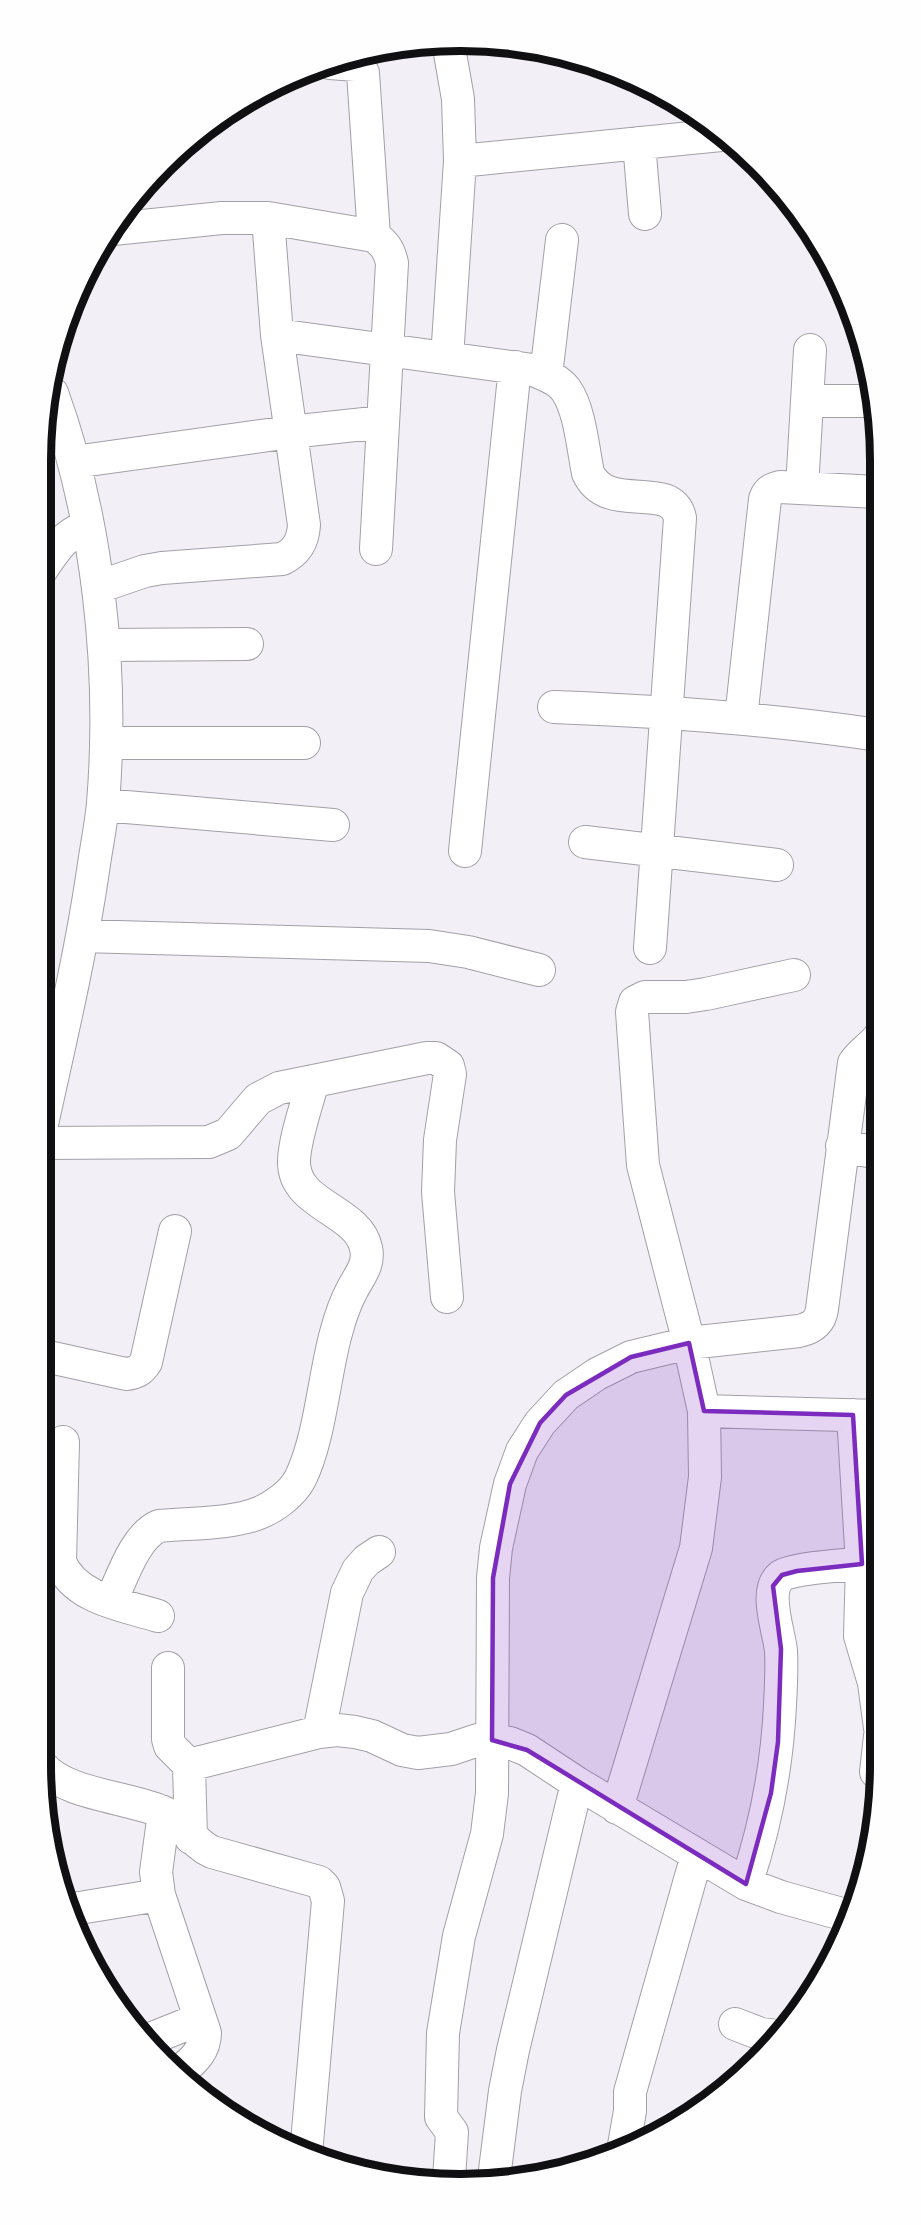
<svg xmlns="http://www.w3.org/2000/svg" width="921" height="2225" font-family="'Exo 2',sans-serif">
  <rect width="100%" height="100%" fill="#f2eff6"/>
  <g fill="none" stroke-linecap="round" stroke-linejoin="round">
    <g stroke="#a2a0a7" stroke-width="34">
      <path id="street" d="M330,63L356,65L363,73L374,236
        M639,143L645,214
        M460,161L721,135
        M113,229L222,218H268L374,236C385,244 389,250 392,263L376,549
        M277,335L533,370C544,374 559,380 566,390C580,410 583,449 588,473C608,516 671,478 680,518L650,948
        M447,358L460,161L458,99L448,42
        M546,375L562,240
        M807,401H876
        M74,462L290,432L383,422
        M802,488L810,350
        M40,572C56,548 62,537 88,525
        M98,587L145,571L162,568L282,559C297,552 303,541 304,525L277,335L268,218
        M104,645L247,644
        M554,707C662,711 770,719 878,735
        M741,718L765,499C768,491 772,489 780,487L877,492
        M106,743H304
        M103,805L333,825
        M585,842L777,865
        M465,851L515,367
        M83,936L429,946L468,952L539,970
        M40,1133C59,1046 80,959 93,871C96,848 101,826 103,803C114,670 98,519 52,393
        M40,1143L209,1142L228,1134L258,1099L279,1088L427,1058H436L448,1066L450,1074L440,1140L438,1192L447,1297
        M842,1146L879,1153
        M40,1355L126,1374C136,1373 141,1370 146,1362L175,1231
        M704,1411L880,1416
        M853,1415L862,1564L860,1636L874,1683L880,1728
        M63,1442L60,1562C75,1599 123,1605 158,1616
        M111,1601C122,1578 135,1536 159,1526C188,1523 233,1524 259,1513C274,1507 292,1494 300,1479C320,1439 324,1376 336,1333C340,1318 345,1303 352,1290C359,1276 370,1265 366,1248C358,1209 292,1206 294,1160C295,1137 307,1104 313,1081
        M168,1668V1739L170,1746L189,1765L191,1838
        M319,1732L347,1593L358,1570L367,1560L379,1552
        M41,1765C64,1795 131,1797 165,1813C184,1822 192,1843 212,1852L319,1882L324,1887L328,1901L306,2154
        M189,1765L319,1732L337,1730L355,1732L372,1736L402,1750L418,1753L451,1749L478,1740H492L510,1743L527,1750L577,1783L746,1884L781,1897L849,1916
        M876,1772L880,1736
        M617,1808L696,1548L705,1477L704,1411L689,1343L643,1165L632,1012L635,1002L645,997H686L706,994L794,975
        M164,1813L156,1872L159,1895L205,2033C205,2050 194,2061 180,2071
        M746,1884C766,1825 777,1767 780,1705C781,1687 782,1669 781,1651C779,1630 763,1591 781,1576C792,1567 863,1564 880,1563
        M67,1910L159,1895
        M735,2024L761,2034L777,2036
        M145,2041L200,2019
        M623,2151L630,2111V2092L697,1855
        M494,2178L505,2091L513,2050L577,1783
        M449,2179L452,2132L441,2117L443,2033L459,1936L487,1834L492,1793L493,1578L496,1548L510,1484L522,1451L540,1423L566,1395L597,1374L631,1357L689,1343L799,1331C812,1328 820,1323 822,1309L854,1063C861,1053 871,1047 879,1037"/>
    </g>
    <use href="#street" stroke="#fff" stroke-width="32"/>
  </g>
  <path fill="#7b2cbf" fill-opacity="0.2" stroke="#7b2cbf" stroke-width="4.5" stroke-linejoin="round" d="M689,1343L704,1411L853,1415L862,1564L797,1571L782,1575L773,1586L781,1649L778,1742L771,1793L746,1884L527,1750L492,1740L493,1578L510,1484L540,1423L566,1395L631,1357Z"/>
  <path d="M0 0H921V2225H0ZM460 51H461A409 409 0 0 1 870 460V1765A409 409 0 0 1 461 2174H460A409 409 0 0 1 51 1765V460A409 409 0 0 1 460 51Z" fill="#fefeff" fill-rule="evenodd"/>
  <path fill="none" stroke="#100f12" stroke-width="8" d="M460 51H461A409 409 0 0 1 870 460V1765A409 409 0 0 1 461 2174H460A409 409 0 0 1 51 1765V460A409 409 0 0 1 460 51Z"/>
</svg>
